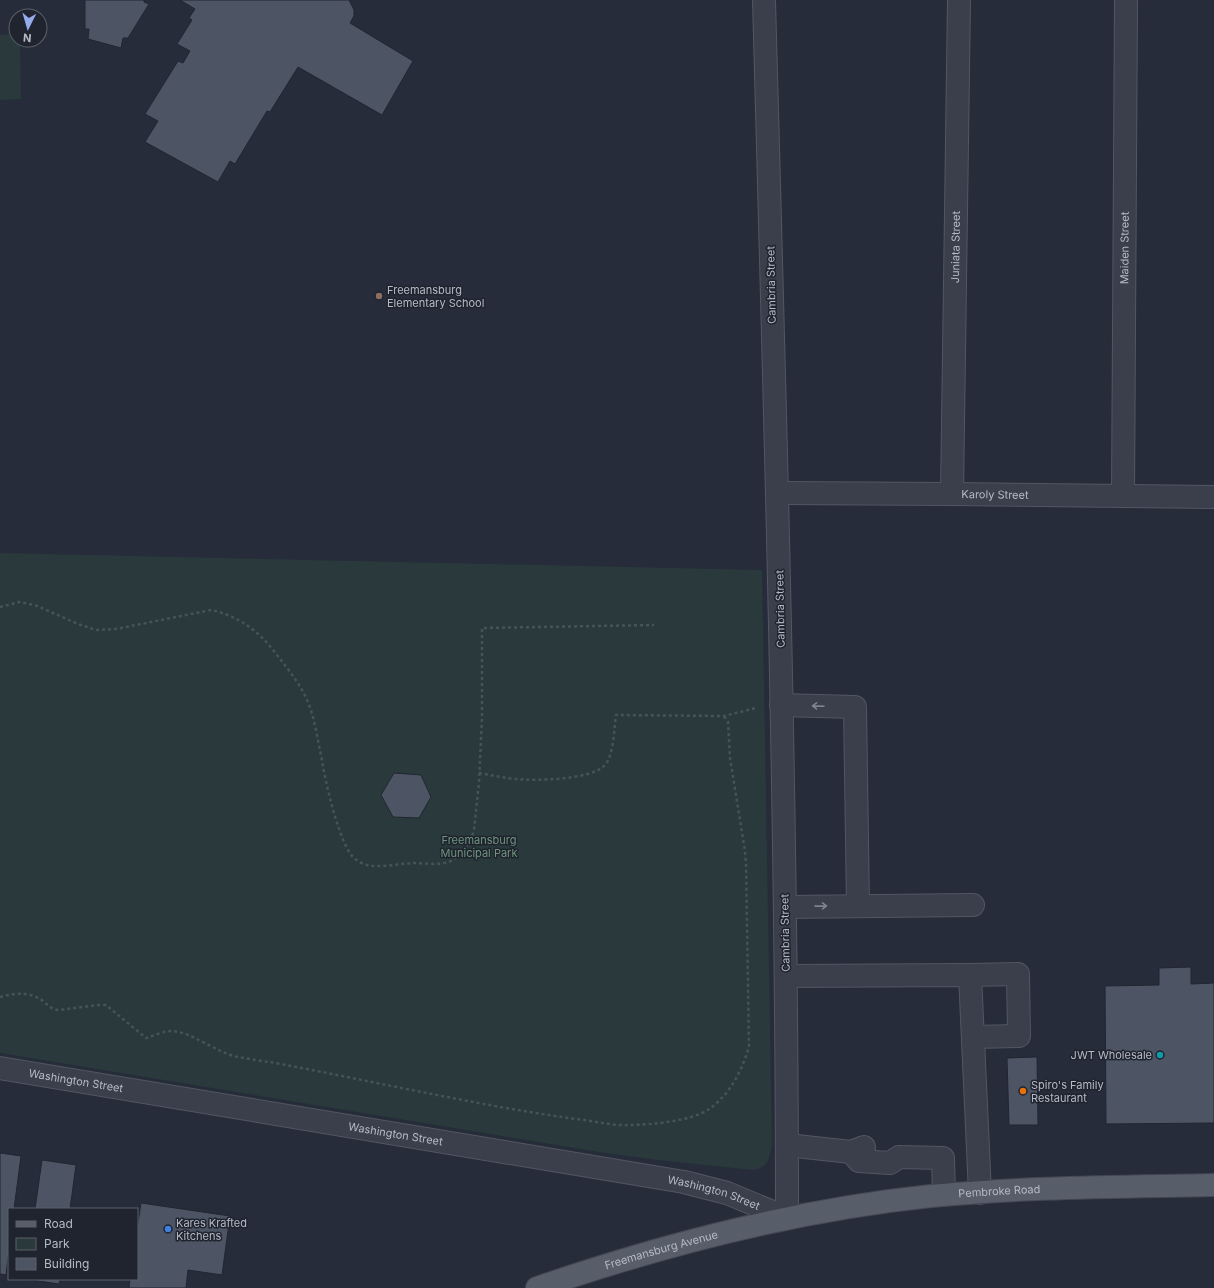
<svg xmlns="http://www.w3.org/2000/svg" width="1214" height="1288" font-family="Inter,sans-serif">
  <rect width="100%" height="100%" fill="#262c3a"/>
  <path fill="#29393c" d="M16,34V40H20L21,99L0,100V35Z
    M0,553L762,570L772,1145C770,1157 768,1168 753,1170L658,1160L599,1152L0,1053Z"/>
  <path fill="#4d5463" stroke="#212631" d="M85,0H144V2L149,4L128,38H123L121,48L88,39L89,29H85Z
    M180,0H349L354,10V16L350,23L413,61L382,115L298,67L270,112L267,111L235,164L230,161L218,182L145,142L158,121L145,114L178,61L183,63L190,51L177,44L192,20L189,18L195,9Z
    M394,773L421,775L431,797L419,818L393,817L381,795Z
    M1191,967V984L1214,983V1123L1106,1124L1105,986L1159,985V968Z
    M1037,1057L1038,1125H1009L1007,1058Z
    M0,1153L21,1156L14,1209H9V1250L6,1275L0,1274Z
    M42,1160L76,1165L70,1209H35Z
    M141,1203L230,1216L222,1275L188,1270L186,1288H129L130,1279H137V1229Z
    M25,1279H60L59,1284Z"/>
  <g fill="none" stroke-linecap="round" stroke-linejoin="round">
    <g stroke="#525762" stroke-width="24">
      <g id="minor">
        <path id="s1" d="M777,493L952,494L1214,497"/>
        <path id="s2" d="M952,494L959,0"/>
        <path id="s3" d="M1123,496L1126,0"/>
        <path d="M781,705L855,707L858,906"/>
        <path d="M785,907L973,905"/>
        <path d="M970,975L1018,974L1019,1036L973,1037"/>
        <path d="M786,976L970,975L980,1193"/>
        <path id="s4" d="M0,1068L684,1182L727,1193L787,1218C787,812 775,406 764,0"/>
        <path d="M787,1145L851,1152L864,1147"/>
        <path d="M851,1152L859,1161L890,1163L899,1157L943,1158L944,1195"/>
      </g>
    </g>
    <g stroke="#434853" stroke-width="24">
      <g id="major">
        <path id="s5" d="M537,1288C665,1244 796,1210 931,1196C1024,1187 1120,1187 1214,1185"/>
      </g>
    </g>
    <path stroke="#465458" stroke-width="2.5" stroke-dasharray="3 3" stroke-linecap="butt" d="M0,607L19,602L35,605L78,624L96,630L116,629L211,610C239,616 260,632 277,655C291,673 306,691 312,714C316,727 318,742 321,755C325,778 330,801 337,823C341,834 345,847 352,856C356,860 362,864 367,865C382,868 397,864 412,863C425,863 440,866 451,861C463,854 470,843 474,830L479,782L482,718V628L654,625
      M479,773C491,775 503,778 516,779C534,781 592,780 605,765C614,755 614,728 616,715L724,716L756,708
      M0,997C15,993 29,991 43,1001C48,1005 52,1010 59,1010L99,1005H106L146,1038C154,1036 163,1031 171,1031C190,1031 217,1053 238,1057C249,1059 260,1061 270,1062C351,1077 431,1095 512,1109C536,1113 560,1117 584,1120C599,1122 614,1126 629,1125C650,1125 692,1121 709,1109C730,1095 742,1070 749,1047L746,864L745,851L730,758L728,722L724,716"/>
    <use href="#minor" stroke="#3a3f4b" stroke-width="22"/>
    <use href="#major" stroke="#585d6a" stroke-width="22"/>
  </g>
  <defs><path id="oneway-shaft" d="M-6 0H5M1.5-3L5.5 0L1.5 3" fill="none" stroke-width="1.6" stroke-linecap="round" stroke-linejoin="round"/></defs>
  <g stroke="#7e838f">
    <use href="#oneway-shaft" transform="translate(818 706) rotate(-178)"/>
    <use href="#oneway-shaft" transform="translate(821 906) rotate(-1)"/>
  </g>
  <circle fill="#8d6e63" stroke="#1f242f" stroke-width="1.5" cx="379" cy="296" r="4"/>
  <circle fill="#0f9aa8" stroke="#1f242f" stroke-width="1.5" cx="1160" cy="1055" r="4"/>
  <circle fill="#e8710a" stroke="#1f242f" stroke-width="1.5" cx="1023" cy="1091" r="4"/>
  <circle fill="#3f7fe0" stroke="#1f242f" stroke-width="1.5" cx="168" cy="1229" r="4"/>
  <g text-anchor="middle" dominant-baseline="central" stroke-width="3" stroke-linejoin="round" paint-order="stroke">
    <g font-size="11" fill="#b5bac6" stroke="#1f242f">
      <text stroke="none"><textPath href="#s2" startOffset="247">Juniata Street</textPath></text>
      <text stroke="none"><textPath href="#s3" startOffset="248">Maiden Street</textPath></text>
      <text transform="translate(771 285) rotate(-91)">Cambria Street</text>
      <text stroke="none"><textPath href="#s1" startOffset="218">Karoly Street</textPath></text>
      <text transform="translate(780 609) rotate(-91)">Cambria Street</text>
      <text transform="translate(785 933) rotate(-91)">Cambria Street</text>
      <text stroke="none"><textPath href="#s4" startOffset="77">Washington Street</textPath></text>
      <text stroke="none"><textPath href="#s4" startOffset="401">Washington Street</textPath></text>
      <text stroke="none"><textPath href="#s5" startOffset="474">Pembroke Road</textPath></text>
      <text stroke="none"><textPath href="#s4" startOffset="725">Washington Street</textPath></text>
      <text stroke="none"><textPath href="#s5" startOffset="130">Freemansburg Avenue</textPath></text>
    </g>
    <g font-size="11" fill="#b5bac6" stroke="#1f242f" text-anchor="start">
      <text x="387" y="290">Freemansburg<tspan x="387" dy="13">Elementary School</tspan></text>
      <text x="1152" y="1055" text-anchor="end">JWT Wholesale</text>
      <text x="1031" y="1085">Spiro's Family<tspan x="1031" dy="13">Restaurant</tspan></text>
      <text x="176" y="1223">Kares Krafted<tspan x="176" dy="13">Kitchens</tspan></text>
    </g>
    <g font-size="11" fill="#6f947c" stroke="#1f242f">
      <text x="479" y="840">Freemansburg<tspan x="479" dy="13">Municipal Park</tspan></text>
    </g>
  </g>
  <rect x="8" y="1208" width="130" height="72" fill="#1f242f" stroke="#5b606b"/>
  <rect x="16" y="1221" width="20" height="6" fill="#585d6a" stroke="#5b606b"/>
  <text x="44" y="1228" font-size="12" fill="#b5bac6">Road</text>
  <rect x="16" y="1238" width="20" height="12" fill="#29393c" stroke="#5b606b"/>
  <text x="44" y="1248" font-size="12" fill="#b5bac6">Park</text>
  <rect x="16" y="1258" width="20" height="12" fill="#4d5463" stroke="#5b606b"/>
  <text x="44" y="1268" font-size="12" fill="#b5bac6">Building</text>
  <g transform="translate(28 28) rotate(185)"><circle r="19" fill="#1f242f" stroke="#5b606b"/>
  <path d="M0-3L7 15L0 10L-7 15Z" fill="#95acec"/>
  <text y="-6" font-size="11" font-weight="bold" text-anchor="middle" fill="#b5bac6">N</text>
  </g>
</svg>
